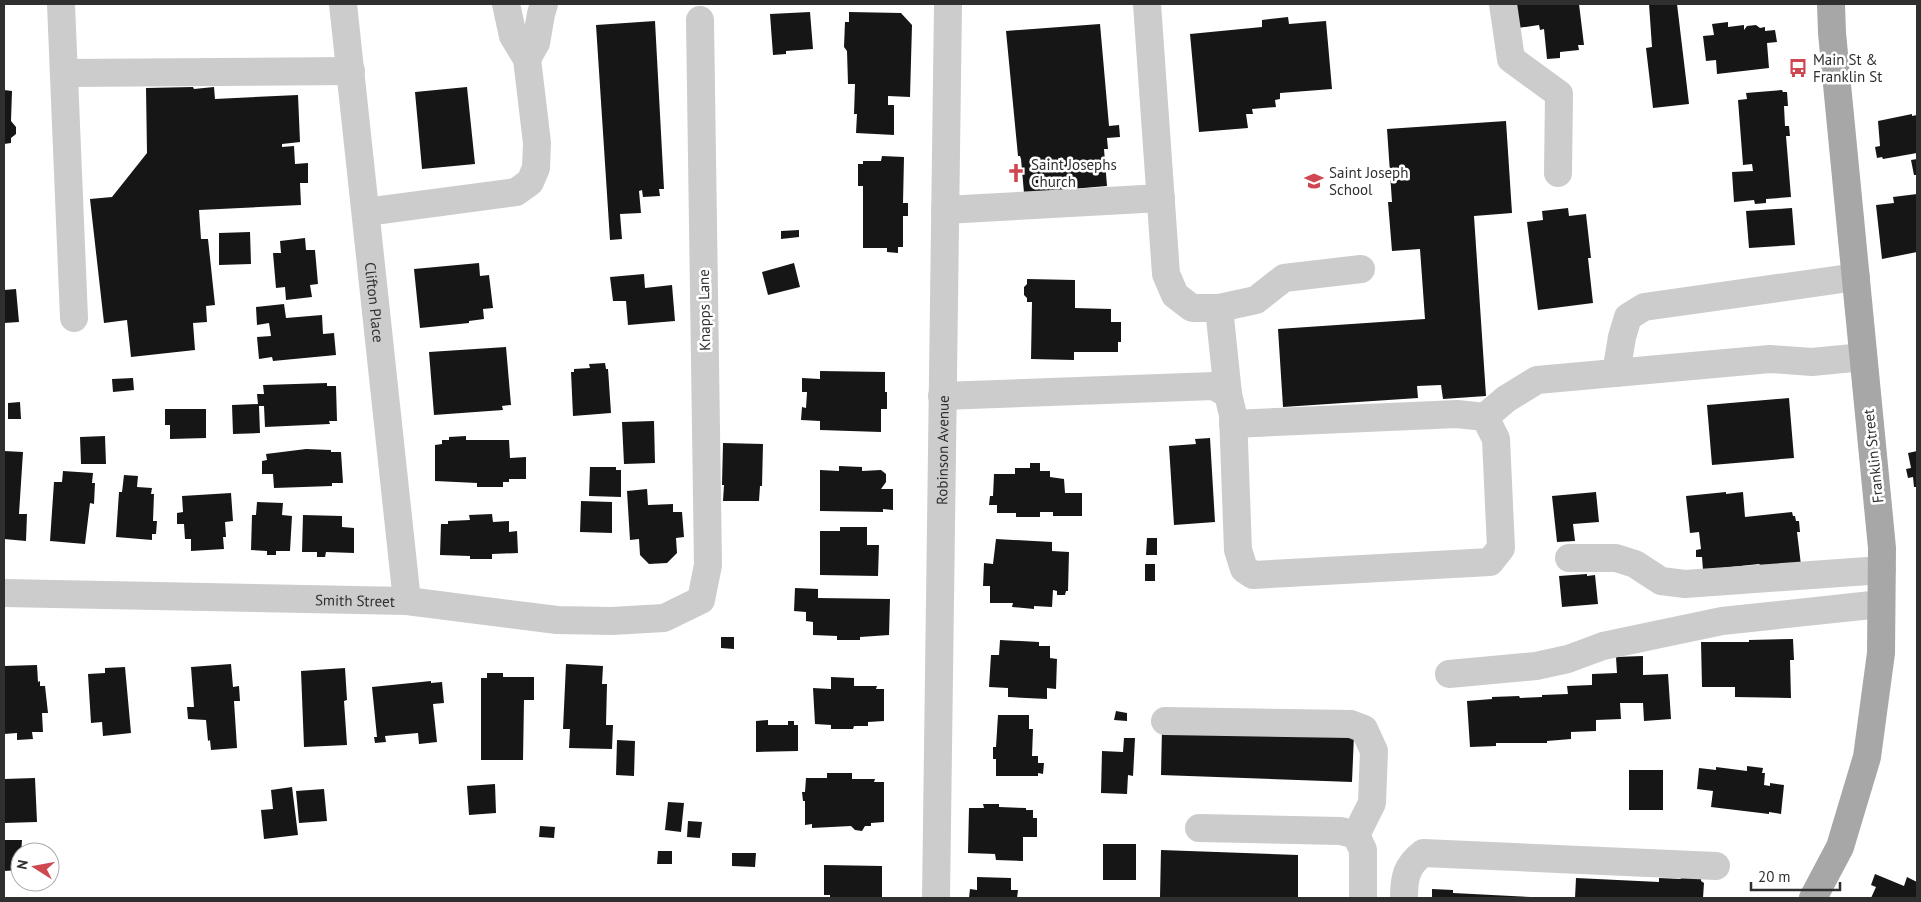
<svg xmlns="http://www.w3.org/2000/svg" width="1921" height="902" font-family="'PT Sans',sans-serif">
  <rect width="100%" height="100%" fill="#fff"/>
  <path fill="#161616" d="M1515,4H1579L1584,45H1578L1579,50L1560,52V58L1547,59L1544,29L1540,30L1539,25L1518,28Z
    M1649,4H1677L1689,104L1653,108L1646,48L1652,47Z
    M810,12L813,49L786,51V54L773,55L770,14Z
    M849,12L901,13L912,25L910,97L888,96V105H894V135L856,133L857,114H854L855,84H848L847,51L844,47L845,22H849Z
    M1288,17L1289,24L1326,21L1332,89L1280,93V99L1275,100L1276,107L1252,109L1253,114H1246L1248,128L1199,132L1190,34L1262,27V20Z
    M655,21L664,189H659L660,196L643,197L642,190L639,191L641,213L620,214L622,239L610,240L596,25Z
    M1728,22V27L1744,25V30L1747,26L1756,25L1760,28L1765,27V31L1775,30L1777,42L1767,43L1769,68L1717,74L1716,60L1706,61L1703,36L1714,35L1712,24Z
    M1100,24L1109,126L1119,125L1120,137L1107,138L1108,149H1104L1107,186L1024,193L1021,159L1020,156H1018L1006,31Z
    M193,87L194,89L214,87L215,99L298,95L300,142L282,144V147L294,146L295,164L308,163V183H300L301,205L199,210L201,239H208L215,305L206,306L207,322L193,323L195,350L131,357L127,320L104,323L90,199L112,197L147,153L146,88Z
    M467,87L475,164L422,169L415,92Z
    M4,90L12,91L11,121L16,127V134L11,138V143L4,144Z
    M1782,90L1783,92H1787L1788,106H1784L1785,126H1789L1790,136H1786L1791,197L1766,199V203L1755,204L1754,200L1734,202L1732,172L1753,171L1752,164L1743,165L1738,100L1747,99L1746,93Z
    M1912,114V116L1917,115V153L1883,159L1882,157L1877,158L1875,147L1880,146L1878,121Z
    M1506,121L1512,213L1474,216L1486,396L1443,399L1441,385L1417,386L1418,398L1283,407L1278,329L1425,319L1420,249L1392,251L1388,202H1392L1387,129Z
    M882,156L904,157L903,203H908V216H903V247H898V253L887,252V248H863V186H858V164H863V161H881Z
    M1917,159V175H1914L1911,160Z
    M1917,194V252L1882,259L1876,205L1894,203L1893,197Z
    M1568,208L1569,216L1586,214L1591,258H1588L1593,303L1538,310L1527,222L1543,220L1542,211Z
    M1792,208L1795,245L1749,248L1746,211Z
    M799,230V237L781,239V231Z
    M250,232L251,264L219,265V233Z
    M305,238L306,250H315L318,284L310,285L312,297L286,300L285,287L276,288L273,253H281L280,241Z
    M479,263L480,276L489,275L493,308L483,309L484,319L469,321V323L420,328L414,269Z
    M794,263L800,287L768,295L762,272Z
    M644,274L645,288L672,285L675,321L628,325L626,301H613L610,277Z
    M1027,279L1075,280V308L1111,309V322H1121V342H1118V352H1074V360L1031,359L1032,302H1027V298L1024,295V287L1027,284Z
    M16,289L19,322L4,323V290Z
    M284,304L286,318L322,315L323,334L334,333L336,355L273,361L272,357L259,359L257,337L271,336L269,323L257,325L256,307Z
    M506,347L511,405L502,406L503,410L434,415L429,352Z
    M605,363L606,369H608L611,413L573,416L571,372H574V369L590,368L589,364Z
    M820,371L885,372V392H887V409H881V432L820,430V421L801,420L802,407L806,408L807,392H802V378L820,379Z
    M133,378L134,390L113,392L112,379Z
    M327,383V386H336L337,421H329L330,424L265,427L264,406H259L260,433L233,434L232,405L258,404L257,394H264L263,385Z
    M1789,398L1794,458L1712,465L1707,405Z
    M20,402L21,419H8V403Z
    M165,409H206V438L170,439V425H165Z
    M654,421L655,463L624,464L622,422Z
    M105,436L106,464H81L80,437Z
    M466,436V440H509L510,458L526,457V479H509V482H503V487H477V483L435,481V445L442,444V440H449V437Z
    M1210,438L1215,522L1174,525L1169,446L1196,444L1195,439Z
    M723,443L763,444L762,486H760L759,501H723L724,485H722Z
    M306,449L331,450V452H341L343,483H332V486L274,488L273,474H262V461L267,460L266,454Z
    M4,451L23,452L19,514H27L26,541L4,539Z
    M1917,451V487H1914L1913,477L1908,478L1906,469L1911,468L1908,453Z
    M1030,463H1040V471H1050V477L1064,479L1065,493H1082V516H1053V512H1040V517H1016V513H997V505H989L990,496H993L994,474H1015V468H1030Z
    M839,466L862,467V471L881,470L886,474V482L881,489H893V510L883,509V512L820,511V470L839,471Z
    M590,467H616V470H621V497L589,496Z
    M63,471L93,473L92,483H95L94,504L90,503L85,544L50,541L54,482H62Z
    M124,475L138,476L137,487L152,488L151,494H154L153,521H157L156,534H152V540L116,537L119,492H122Z
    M647,489L648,505L673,504V512H682L684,537L676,538L677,553L667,563L649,564L640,555L639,539L630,540L627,491Z
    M1596,492L1599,522L1573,524L1575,541L1557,542L1552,496Z
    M1726,492V494L1743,492L1745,517L1792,512L1793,516H1795L1796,521H1799L1800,532H1797L1801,565L1764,569L1759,564L1703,570L1702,557H1696V550L1701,549L1699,532L1690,533L1686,496Z
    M231,493L233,521L225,522L226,537H223L224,549L191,551V539H185L184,524H177V513L183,512L182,496Z
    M581,501L612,502V533L580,532Z
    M257,502L283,503L282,515L292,516L290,551H276V555H267V551L251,550L252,515H256Z
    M492,514L493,522L509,521V532L517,531L518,553L492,554V559H470V556L440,555L441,524H448V521L470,520L469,515Z
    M303,515L342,516V527L354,528V553L326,552L325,557H317V552H302Z
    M840,527H867V545H879L878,576L820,575V531H840Z
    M1147,538H1157V555H1146Z
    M996,539L1052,542V551L1069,552L1068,591H1066L1065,595H1057V591L1053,590L1052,607L1034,606V609L1012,607L1013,603H990V586H983L984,563L993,564Z
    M1145,564H1155V581H1145Z
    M1587,574V576L1595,575L1598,604L1562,607L1559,576Z
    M795,588L818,589V598L890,599L889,635L860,637V640H837V636L813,635V622L806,621V612L794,611Z
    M721,637H734V649L721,648Z
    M1793,639L1794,660H1790L1791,698L1735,697V687H1702L1701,642H1749V640Z
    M1000,640L1039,642V646H1050V658L1057,659L1056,689L1047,688V699L1008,697V688L989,687L991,655H999Z
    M1643,656V675L1668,674L1671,719L1644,721L1643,703H1620L1621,719L1596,720V731L1571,732V739L1547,741V743H1496V746L1470,747L1467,701L1492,699V697L1519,696L1520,698L1542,697V695L1568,694L1567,686L1592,685V674L1617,673L1616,657Z
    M231,664L233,687L239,686L240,701H234L237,748L211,750L210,740L208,741L206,720L188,719L187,707H194L191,667Z
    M566,664L603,666L602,684H607L606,725H613L612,749L569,748L570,729H563Z
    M37,665L38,682L40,681V686H45L48,713H42L43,732H32L33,739L17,740V733L4,734V666Z
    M125,667L131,733L103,736L102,722L91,723L88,674L105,673V668Z
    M345,668L347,700L344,701L347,745L304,747L301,671Z
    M487,673H503V677H534V700H524L523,760H481V678H487Z
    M831,677L854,678V686H877L876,689H884V721L868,722V726H854L853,729H831V725L815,724L813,688L831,689Z
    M431,681V683L442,682L444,703L433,704L437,742L419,744L418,733L385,736L386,742L375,743L374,737H377L372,687Z
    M1116,711L1127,713V721L1114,720Z
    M998,715H1029V729H1033L1032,756H1038V763H1044L1043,774L1038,773V776H996V759H993V747H996Z
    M768,720V725H788V721H794V725H798V751L756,752V721Z
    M1162,728L1354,735L1352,782L1161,775Z
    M1124,738H1135L1133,776L1128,775L1127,794L1101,793L1102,751L1123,752Z
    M617,740L635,741L634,776L616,775Z
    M1747,766L1763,768L1762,773H1765L1764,785L1770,786V783L1784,785L1781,814L1769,812V814L1711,807L1713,791L1697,789L1699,768L1716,770V767L1747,771Z
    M1629,770H1663V810H1629Z
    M827,773H852V779H875L874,782H884V822L871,823V826H865L862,831L855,830L851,826L812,828V824L805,825V801H803L802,792H805L806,778H827Z
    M35,778L37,822L4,823V779Z
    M495,784L496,813L469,815L467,786Z
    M292,787L298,835L264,839L261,810L273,809L271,790Z
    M324,789L327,821L299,823L296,791Z
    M668,802L684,803L681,832L665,830Z
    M983,804H999V807L1026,808V810H1033V818H1037V837H1023V861L996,860L995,854L968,853L969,808H984Z
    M688,821L702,822L700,838L687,837Z
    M540,826L555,827L554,838L539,837Z
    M4,840H22L20,870L4,871Z
    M1103,844H1136V880H1103Z
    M1161,850L1298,855V898L1160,897Z
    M658,851H672V864H657Z
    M732,853H756L755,867L732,866Z
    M824,865L882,866V898H830V895H824Z
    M1875,874L1904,886L1907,877L1917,882V898H1871L1876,887L1871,885Z
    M977,877L1011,878V890H1018L1017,898H969L970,889L977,890Z
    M1680,877L1701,878V881L1704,883L1703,898H1575L1576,878L1659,882V878L1681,879Z
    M1432,889L1453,890V893L1531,897V898H1432Z"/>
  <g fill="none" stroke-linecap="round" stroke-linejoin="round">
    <g stroke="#ccc" stroke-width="28">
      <path d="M61,4L74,318"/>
      <path id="s1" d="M343,4L407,601"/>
      <path d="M1147,4L1166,274L1175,295L1192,308H1219L1256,300L1284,278L1361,269"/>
      <path d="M1503,4L1511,59L1559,94L1558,173"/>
      <path d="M527,59L536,43L541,14L544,4"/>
      <path d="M64,73L351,71"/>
      <path d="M945,210L1161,198"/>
      <path d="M366,212L516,192L530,182L536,168L537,143L527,59L513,36L506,4"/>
      <path d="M1219,308L1228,394"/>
      <path d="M1616,373L1622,337L1628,317L1644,307L1856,277"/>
      <path d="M942,396L1214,386L1228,394L1233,415L1238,550L1244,569L1253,575L1490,562L1501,548L1496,439L1485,417"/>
      <path d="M1233,424L1457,414L1485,417L1506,399L1537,380L1770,359L1812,362L1863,357"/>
      <path d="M1569,558H1616L1635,564L1661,581L1685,584L1882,570"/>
      <path id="s2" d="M4,593L407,601L557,620L612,621L664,618L701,600L708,565L700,20"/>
      <path d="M1449,674L1536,666L1568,659L1603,646L1722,621L1881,604"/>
      <path d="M1165,721L1351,724L1364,729L1374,751L1372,803L1356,835"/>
      <path d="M1199,828L1341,831L1356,835L1363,850V898"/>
      <path id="s3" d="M936,898L948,4"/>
      <path d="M1404,898C1404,878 1406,866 1423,853L1716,866"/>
    </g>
    <path stroke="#a7a7a7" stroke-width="28" d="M1813,898L1840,847L1867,757L1881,653L1882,548L1832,33L1831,4"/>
  </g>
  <defs>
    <g id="bus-bare" transform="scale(1.5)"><path d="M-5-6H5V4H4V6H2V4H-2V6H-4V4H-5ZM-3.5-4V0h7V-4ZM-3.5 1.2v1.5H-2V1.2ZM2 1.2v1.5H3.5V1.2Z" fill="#cf4750" stroke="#fff" stroke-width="2.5" paint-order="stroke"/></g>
    <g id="church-bare" transform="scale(1.5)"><path d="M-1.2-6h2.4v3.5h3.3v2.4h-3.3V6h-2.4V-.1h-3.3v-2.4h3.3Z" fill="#cf4750" stroke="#fff" stroke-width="2.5" paint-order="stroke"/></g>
    <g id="school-bare" transform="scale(1.5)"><path d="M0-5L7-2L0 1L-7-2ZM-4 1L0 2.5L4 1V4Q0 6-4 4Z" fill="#cf4750" stroke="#fff" stroke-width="2.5" paint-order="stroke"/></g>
  </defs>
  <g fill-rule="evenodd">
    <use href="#bus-bare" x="1798" y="68"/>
    <use href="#church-bare" x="1016" y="173"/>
    <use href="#school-bare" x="1314" y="181"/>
  </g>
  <g text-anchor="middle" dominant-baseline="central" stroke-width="5" stroke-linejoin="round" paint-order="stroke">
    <g font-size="15" fill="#2f2f2f" stroke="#fff" text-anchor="start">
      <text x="1813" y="59">Main St &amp;<tspan x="1813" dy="17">Franklin St</tspan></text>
      <text x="1031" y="164">Saint Josephs<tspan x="1031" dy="17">Church</tspan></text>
      <text x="1329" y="172">Saint Joseph<tspan x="1329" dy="17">School</tspan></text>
    </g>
    <g font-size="15" fill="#2f2f2f" stroke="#fff">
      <text stroke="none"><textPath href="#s1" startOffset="300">Clifton Place</textPath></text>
      <text transform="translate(704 310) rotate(-91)">Knapps Lane</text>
      <text stroke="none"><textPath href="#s3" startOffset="448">Robinson Avenue</textPath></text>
      <text transform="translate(1873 456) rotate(-96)">Franklin Street</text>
      <text stroke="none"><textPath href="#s2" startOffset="351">Smith Street</textPath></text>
    </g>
  </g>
  <rect width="1921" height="902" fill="none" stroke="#2f2f2f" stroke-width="10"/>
  <g transform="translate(35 867) rotate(281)"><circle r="24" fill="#ffffff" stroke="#acacac"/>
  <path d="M0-4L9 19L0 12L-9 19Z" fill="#cf4750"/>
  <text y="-8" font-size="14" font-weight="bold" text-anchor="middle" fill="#2f2f2f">N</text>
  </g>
  <path d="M1751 882v8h89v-8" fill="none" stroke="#2f2f2f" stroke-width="2.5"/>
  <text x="1758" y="882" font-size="15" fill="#2f2f2f" stroke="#ffffff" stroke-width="4" paint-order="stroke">20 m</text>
</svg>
